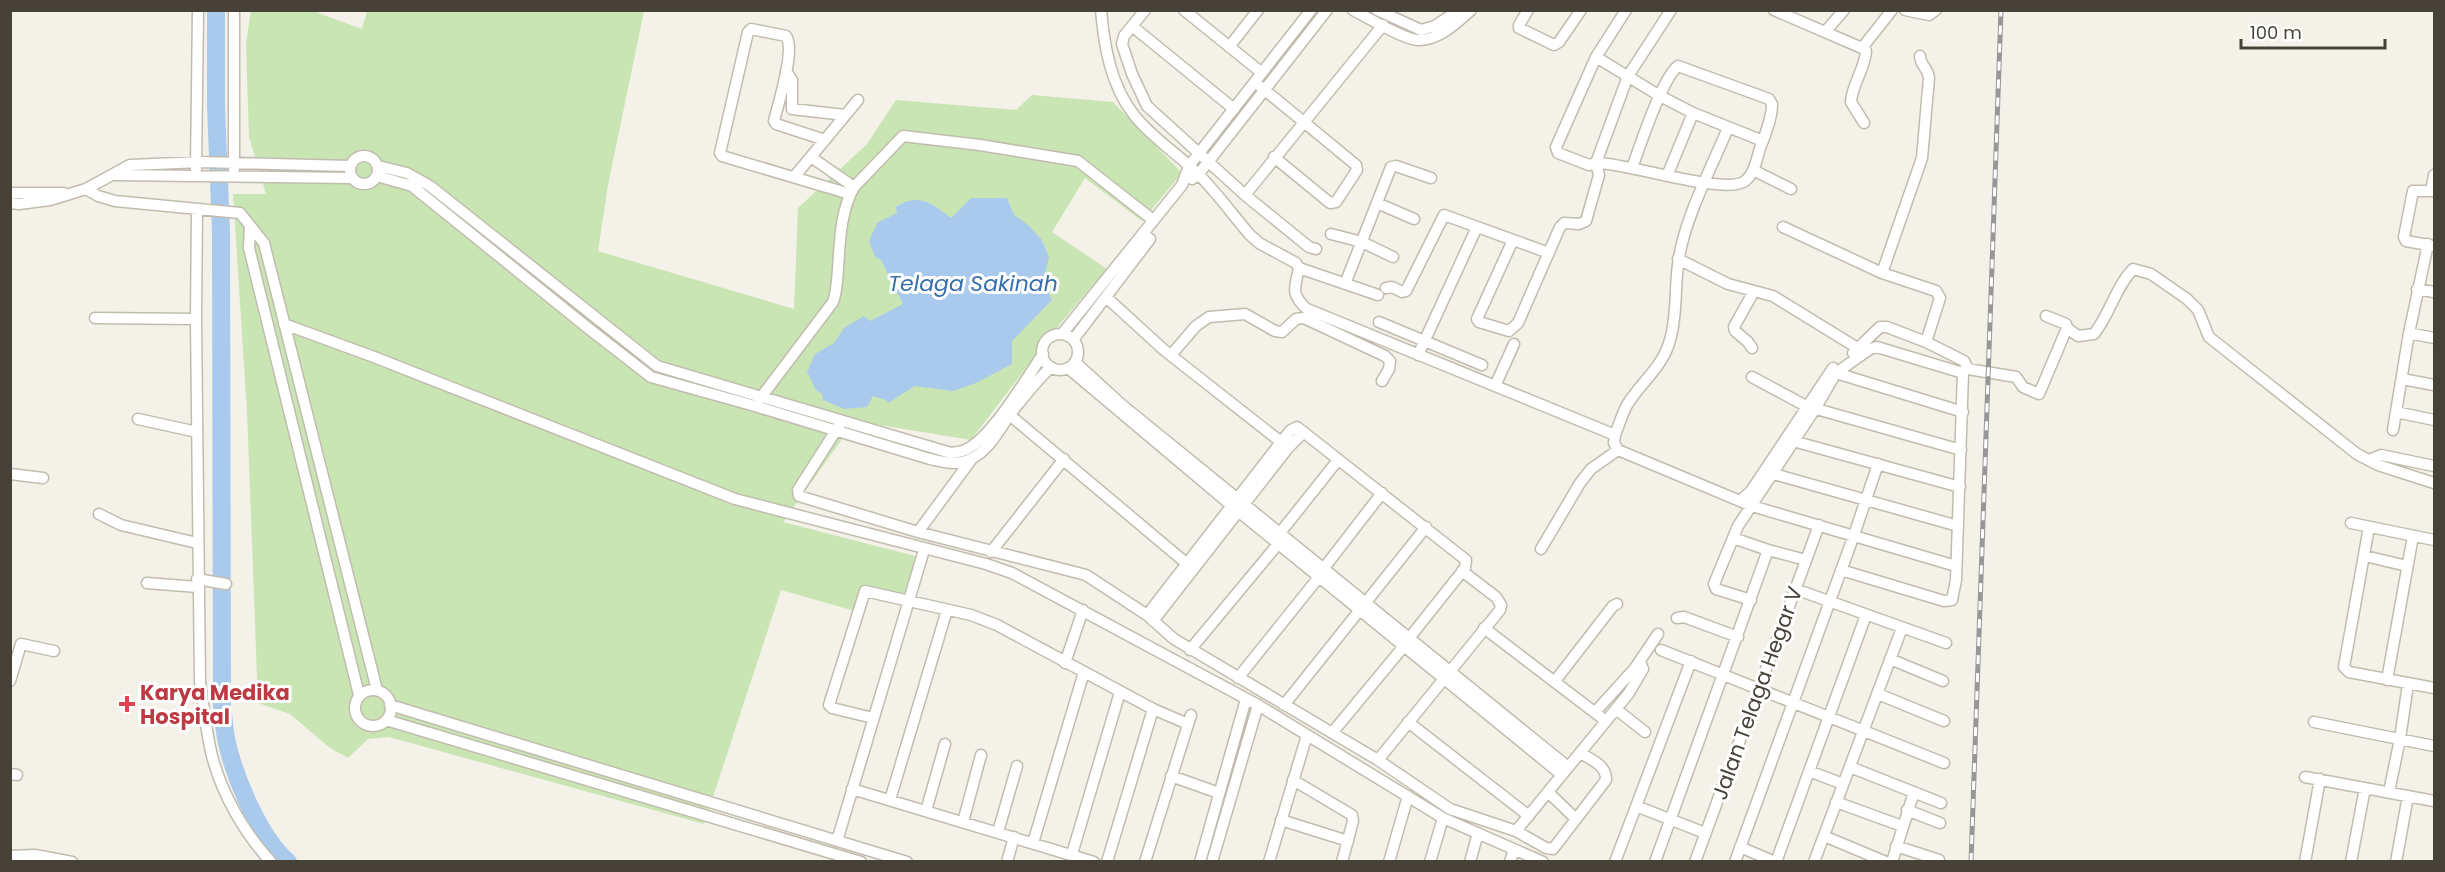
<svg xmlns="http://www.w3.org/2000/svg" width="2445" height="872" font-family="Poppins,sans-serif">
  <rect width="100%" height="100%" fill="#f3f1e8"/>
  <path fill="#cae5b4" d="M251,10L313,11L362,29L367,11H644L608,185L598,251L794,309L798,208L867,144L896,100L1016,110L1032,95L1113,102L1182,173L1142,221L1085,178L1052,232L1107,269L1060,324L971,440L855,421L783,522L919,557L905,600L862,587L855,611L781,590L704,824L389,737L368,739L348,758L330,748L290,714L258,703L247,412L233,194H266L249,137L246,44Z"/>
  <path fill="#a9caec" d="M971,198H1007L1014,215L1027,224L1041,239L1049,257L1043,281L1052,300L1012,341V364L976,383L953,391L915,386L888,403L886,400L873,396L867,407L844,409L823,400L822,394L816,390L807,372L815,354L834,343L844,328L864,316L870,321L903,304L881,260L875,257L869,241L877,223L897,213L896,207C920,192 932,204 951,218Z"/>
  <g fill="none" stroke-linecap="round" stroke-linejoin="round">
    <path stroke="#a9caec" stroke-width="18" d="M216,10V106L221,231L222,706C224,718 224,731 227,743C235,778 260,839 288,862"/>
    <g stroke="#c1bcae" stroke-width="13">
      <path id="minor" d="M1101,10C1104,46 1111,86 1134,115C1152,138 1178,154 1199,175C1217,193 1233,215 1250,235L1259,243L1296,263L1299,268C1295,288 1290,294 1307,309L1615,435L1614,443L1618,450L1752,506L1956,566
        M1145,10L1124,36L1122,44L1132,74L1147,106L1245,195L1309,247L1316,249
        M1184,10L1262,73
        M1353,10C1369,18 1403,39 1418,40C1438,41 1458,22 1471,10
        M1377,10L1421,30L1435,26L1459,10
        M1528,10L1519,25V28L1554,45L1559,42L1581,10
        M1626,10L1596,57L1556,147L1558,153L1589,165L1596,163L1628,76L1671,10
        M1774,10L1862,48L1892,10
        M1905,10L1929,15L1936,10
        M1132,26L1234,109
        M1825,32L1844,10
        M1229,47L1258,10
        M1862,48L1866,51C1865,69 1852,84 1851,102L1864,123
        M1596,57L1660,96L1693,113L1763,141
        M786,71L792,80V109L845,115
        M1255,82L1356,165L1357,170L1336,202L1330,203L1274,157
        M825,140L776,124L774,121C778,104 796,50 786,36L751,29L748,32L720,153L722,156L850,194
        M350 170a14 14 0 1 1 28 0a14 14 0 1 1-28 0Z
        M811,157L854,187
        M378,166L407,173L430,186L657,366L951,453C956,452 961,452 965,450C990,440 1027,378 1043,354
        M196,169L198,10
        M234,169V10
        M1753,170L1791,189
        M115,175L351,178
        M377,176L412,186L588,328L651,377L755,406L930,459C944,462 958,466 971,459C990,449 999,430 1011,413C1024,397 1036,381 1051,367
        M1667,176L1693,113
        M794,177L858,100
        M1192,179L1198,175L1327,10
        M86,189L98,196L115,201L240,213L264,243L377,690
        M2431,191L2434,175
        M2434,191H2413L2404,237L2406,241L2434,246
        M10,193H64
        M1245,195L1383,25
        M10,203L19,204L50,200L86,189L130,165L202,162L350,166
        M1377,203L1414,219
        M197,209L196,319L200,682C204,707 206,732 212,756C222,794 244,833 271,862
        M250,227L249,248L359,695
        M1783,227L1882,273L1936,291L1940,298L1926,342
        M1331,234L1362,242L1393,257
        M1513,240L1477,319L1479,322L1509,331L1518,323L1560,227L1564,223L1579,224L1586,221L1599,175L1596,163C1624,162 1726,196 1745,181C1754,174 1757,159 1760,148C1765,135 1772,119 1772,104L1769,99L1678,66C1662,78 1640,146 1632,168
        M1678,259L1728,284L1773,296L1859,349
        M1299,268L1378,295
        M1882,273L1922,158L1929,78C1928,68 1920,65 1920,56
        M1345,284L1391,167L1396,166L1431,178
        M1386,288L1392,287L1402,292L1406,291L1444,215L1549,253
        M2417,289L2434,292
        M1106,297L1164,350L1281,442
        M95,318L196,319
        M1379,322L1482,365
        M284,324L374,357L735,499L986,564L1012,573L1258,705L1443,818L1543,862
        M2067,328L2078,336L2094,334C2110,314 2115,288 2133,269L2151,274L2187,299L2198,310L2209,337L2357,454L2378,465L2434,483
        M2409,333L2434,338
        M1062,334L1182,185L1189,166L1311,10
        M1042 352a18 18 0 1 1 36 0a18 18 0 1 1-36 0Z
        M1073,340L1150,239L1143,233
        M1752,348L1748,342L1735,331L1734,327L1754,291
        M1853,353L1880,327H1887L1926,342L1964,361L1968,369L2016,377L2023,387L2039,394L2067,328L2066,324L2046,316
        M1171,355L1196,326L1209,317L1245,314L1275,331L1282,332L1296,319L1304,318L1385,356L1390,361L1389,369L1382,381
        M1418,355L1477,227
        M1075,362L1122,405L1568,767
        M1068,368L1238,511L1562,775
        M1836,373L1963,412
        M1752,377L1806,406L1961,450
        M2402,379L2434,385
        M1495,386L1514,344
        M759,400L833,302C837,291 837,280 838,269C840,242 840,212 854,187L903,136L980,145L1078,161L1153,220
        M1005,411L1186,563
        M2396,412L2434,420
        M138,419L197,432
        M842,421L798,490L799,496L918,532L1086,575L1147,615L1174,639L1378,760L1450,809L1516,831L1629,693L1643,669L1640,662
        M2393,430L2409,333L2428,244
        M1615,435C1619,425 1622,414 1627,405C1641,382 1663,367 1670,340C1678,313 1674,285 1679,258C1685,218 1712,166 1728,128
        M1793,441L1960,487
        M2369,460L2381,455L2434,466
        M10,474L43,478
        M1774,474L1958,526
        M1741,500L1751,491L1833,368
        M99,514L121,525L197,543
        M2351,523L2434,540
        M2369,527L2344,667L2349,672L2434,688
        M918,532L971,460
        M1280,533L1338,460
        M1733,538L1768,550L1806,560
        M1541,549L1580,483L1591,469L1618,450
        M991,552L1064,459
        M2365,556L2407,566
        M1324,568L1382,493
        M197,579L226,584
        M147,583L197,587
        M1795,589L1946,643
        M1751,600L1716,589L1714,584L1738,526L1815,409L1836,373L1870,349L1877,347L1963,373L1956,580L1952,600L1944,601L1841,570
        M1147,615L1281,442L1291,430L1297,427L1466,560L1465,568L1410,637
        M1677,618L1684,617L1738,637
        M1153,621L1288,448L1304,432
        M1484,628L1606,721
        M1190,650L1278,544
        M1661,650L1944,763
        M1890,659L1943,681
        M1065,663L1083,610
        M1238,678L1319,577
        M2387,680L2413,536
        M10,681L21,644L54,651
        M1555,681L1613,606L1617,604
        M355 708a18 18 0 1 1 36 0a18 18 0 1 1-36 0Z
        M1878,694L1944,721
        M390,705L907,862
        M1284,705L1426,527
        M1616,709L1645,732
        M1596,711L1635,668L1658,634
        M873,718L832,708L829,705L865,591L971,615L997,625L1153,709L1188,724
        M386,720L861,862
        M1408,722L1529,816
        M2314,722L2434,746
        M1332,733L1404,646
        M1378,760L1500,610L1501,605L1496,597L1462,571
        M1850,767L1941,803
        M1809,771L1843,784
        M10,774L17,775
        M1171,776L1219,793
        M2305,777L2434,801
        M1293,780L1352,815L1353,821L1342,862
        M852,789L1094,862
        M1548,792L1576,819
        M2389,792L2400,739L2408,684
        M890,800L947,610
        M1836,802L1902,826
        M1636,806L1705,833
        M1907,810L1940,823
        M926,811L945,744
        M1281,820L1348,841
        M963,822L981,755
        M1516,831L1546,848L1553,849L1606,780C1607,766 1591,759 1580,753
        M998,832L1017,766
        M1824,836L1886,862
        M837,841L924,550
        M1033,843L1084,672
        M1896,846L1939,860
        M1740,847L1775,862
        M1072,854L1120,692
        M10,856L35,855L72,862
        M1007,862L1014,837
        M1107,862L1153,709
        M1145,862L1191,715
        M1200,862L1246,699
        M1212,862L1258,705
        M1269,862L1307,735
        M1389,862L1408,796
        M1430,862L1443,818
        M1470,862L1478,833
        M1510,862L1514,849
        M1615,862L1691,661
        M1655,862L1768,550
        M1695,862L1819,525
        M1735,862L1854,535L1878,464
        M1776,862L1866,615
        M1814,862L1902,628
        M1892,862L1914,792
        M2305,862L2320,779
        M2351,862L2365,788
        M2396,862L2408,796"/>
    </g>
    <use href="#minor" stroke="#fff" stroke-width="10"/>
    <g stroke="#979797" stroke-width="5">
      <path id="rail" d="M1971,862L2001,10"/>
    </g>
    <use href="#rail" stroke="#fff" stroke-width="3" stroke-dasharray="9" stroke-linecap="butt"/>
  </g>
  <path fill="#e0444e" stroke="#fff" stroke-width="2" d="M124 695h6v6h6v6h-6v6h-6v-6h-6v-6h6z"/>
  <g text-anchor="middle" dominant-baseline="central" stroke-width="6" stroke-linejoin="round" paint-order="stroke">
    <g font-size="21" font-weight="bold" fill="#be3a42" stroke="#fff" text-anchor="start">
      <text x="140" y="692">Karya Medika<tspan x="140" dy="24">Hospital</tspan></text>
    </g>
    <g font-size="21" fill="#464237" stroke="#fff">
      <text transform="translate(1757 693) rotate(-70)">Jalan Telaga Hegar V</text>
    </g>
    <g font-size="22" font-style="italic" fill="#376fab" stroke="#fff">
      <text x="973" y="283">Telaga Sakinah</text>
    </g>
  </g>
  <rect width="2445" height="872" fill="none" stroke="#464237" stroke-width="24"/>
  <path d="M2241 39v9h144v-9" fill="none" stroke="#464237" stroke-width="3"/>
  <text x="2250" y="39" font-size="18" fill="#464237" stroke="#ffffff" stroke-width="4.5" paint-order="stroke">100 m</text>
</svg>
